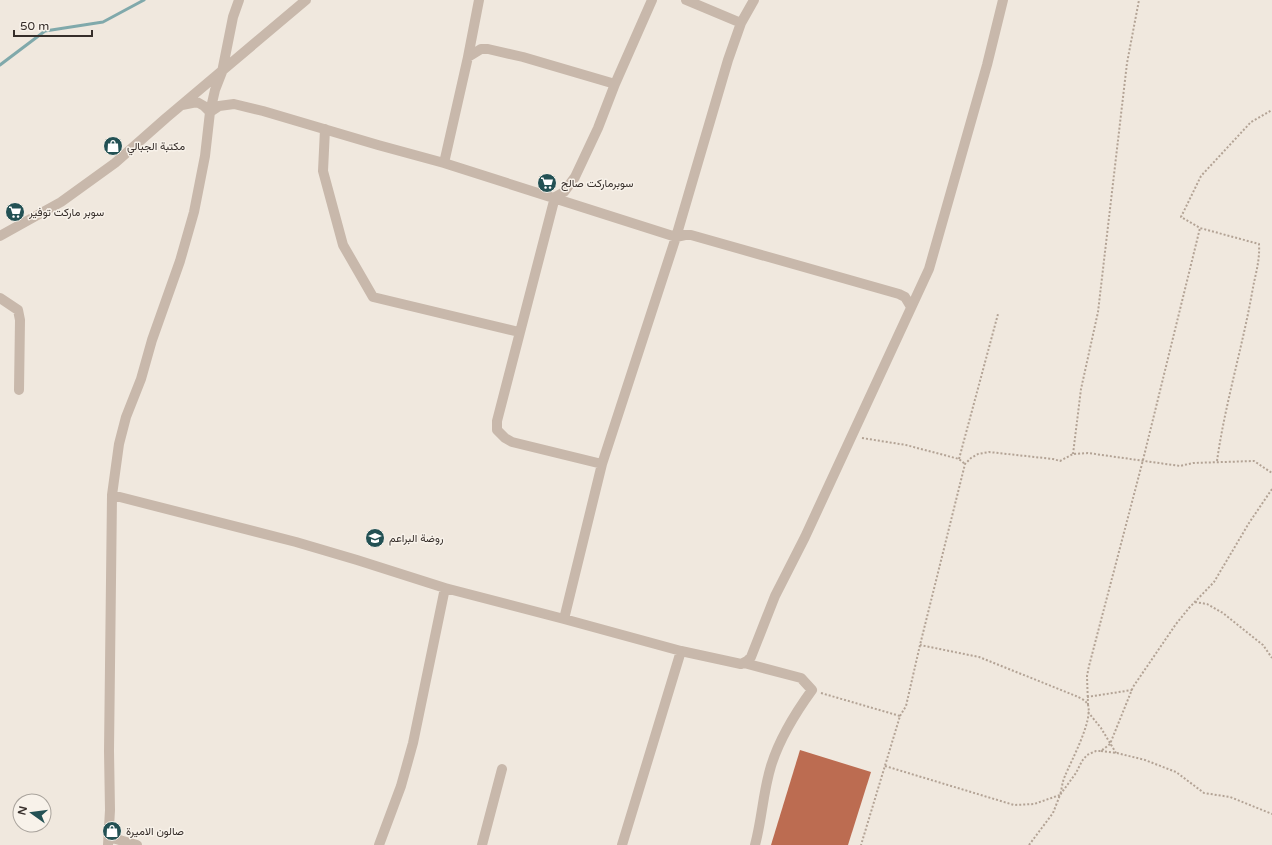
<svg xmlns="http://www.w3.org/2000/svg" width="1272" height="845" font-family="'Varela Round',Vazirmatn,sans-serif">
  <rect width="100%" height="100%" fill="#f0e8de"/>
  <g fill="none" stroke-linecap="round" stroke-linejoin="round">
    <path stroke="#80a9ab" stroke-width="3" d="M0,65L45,31L103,22L144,0"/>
  </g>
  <path fill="#bc6c51" d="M800,750L871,772L848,845H771Z"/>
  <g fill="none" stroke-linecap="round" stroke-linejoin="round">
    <path stroke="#b3a395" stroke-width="2" stroke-dasharray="2 2" stroke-linecap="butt" d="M862,438L906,445L959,459L965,464
      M1073,454L1081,389L1098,312L1127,63L1139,0
      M959,459L998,314
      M1217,461C1225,404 1242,349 1252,293C1255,275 1260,262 1259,244L1200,228L1181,217L1201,176L1251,122L1272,110
      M1195,602L1207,604L1223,613L1263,645L1272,658
      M821,693L900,716L861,845
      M1087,697L1132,690
      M1088,705L1087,676L1089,666L1143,460L1200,228
      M1088,712L1101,728L1116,753
      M900,716L906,706L920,645L965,464L971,458L978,454L989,452L1053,459L1060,461L1073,454L1088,453L1180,466L1193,463L1254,461L1272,473
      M1101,751L1117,753L1145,760L1176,772L1204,793L1230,797L1272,814
      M885,766L1014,805L1034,804L1060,795C1062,789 1062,782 1065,776C1071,761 1093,721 1088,705C1086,700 1080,698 1076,696L979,657L920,645
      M1029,845L1053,813L1060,795L1076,773L1082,761L1087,755L1096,751H1101L1110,744L1133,687L1176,624L1189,608L1214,582L1249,523L1272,489"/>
    <path stroke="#c8b8ab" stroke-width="10" d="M686,0L741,23
      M468,57L479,0
      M182,105L197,102L204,106L210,112
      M210,112L219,106L234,104L263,111L378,145L444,163L468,57L481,49H488L523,57L615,84
      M325,129L323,171L343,245L373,297L519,332
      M444,163L676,237L685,235H691L899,294L905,297L911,307
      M0,236L61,202L115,163L166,118L306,0
      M0,298L18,310L20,320L19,390
      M602,464L512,442L505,438L497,430V421L555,197L564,192L575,177L598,128L615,84L652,0
      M112,495L296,542L357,560L445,588L413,743L401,786L379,845
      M445,588L564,619
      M681,651L564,619L602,464L676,237L728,60L741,23L754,0
      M744,663L801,678L812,690C796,712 779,740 771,766C763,792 762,819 755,845
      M109,837L137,845
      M108,845L110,810L109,751L112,495L119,444L126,417L141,379L152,340L180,261L194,212L205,156L210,112L215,90L222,72L233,17L239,0
      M482,845L502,769
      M622,845L681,651L741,664L747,661L751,657L775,596L805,537L929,269L987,65L1003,0"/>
  </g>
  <defs>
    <g id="shop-disc" transform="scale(1)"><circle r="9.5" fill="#235154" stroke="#f8f2ea"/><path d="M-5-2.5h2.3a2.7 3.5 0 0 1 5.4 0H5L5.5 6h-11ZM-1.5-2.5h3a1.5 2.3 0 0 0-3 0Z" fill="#fff"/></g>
    <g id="supermarket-disc" transform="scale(1)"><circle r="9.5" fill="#235154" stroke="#f8f2ea"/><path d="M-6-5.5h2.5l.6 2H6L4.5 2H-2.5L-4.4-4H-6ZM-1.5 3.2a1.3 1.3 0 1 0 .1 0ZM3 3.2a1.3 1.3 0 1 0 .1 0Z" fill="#fff"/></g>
    <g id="school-disc" transform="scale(1)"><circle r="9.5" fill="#235154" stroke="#f8f2ea"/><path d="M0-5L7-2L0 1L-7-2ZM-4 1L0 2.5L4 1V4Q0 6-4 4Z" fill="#fff"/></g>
  </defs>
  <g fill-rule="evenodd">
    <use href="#shop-disc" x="113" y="146"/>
    <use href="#supermarket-disc" x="547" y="183"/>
    <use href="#supermarket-disc" x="15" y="212"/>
    <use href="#school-disc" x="375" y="538"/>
    <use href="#shop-disc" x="112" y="831"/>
  </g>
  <g text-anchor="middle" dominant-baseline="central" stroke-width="3" stroke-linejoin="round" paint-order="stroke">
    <g font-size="11" fill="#362e2a" stroke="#f8f2ea" text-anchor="start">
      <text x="127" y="146">مكتبة الجبالي</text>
      <text x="561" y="183">سوبرماركت صالح</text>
      <text x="29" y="212">سوبر ماركت توفير</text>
      <text x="389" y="538">روضة البراعم</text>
      <text x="126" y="831">صالون الاميرة</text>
    </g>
  </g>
  <g transform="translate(32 813) rotate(284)"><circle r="19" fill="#f8f2ea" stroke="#aaa49d"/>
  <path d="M0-3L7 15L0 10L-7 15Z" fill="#235154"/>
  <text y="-6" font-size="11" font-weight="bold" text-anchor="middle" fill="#362e2a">N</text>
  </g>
  <path d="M14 30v6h78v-6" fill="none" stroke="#362e2a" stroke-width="2"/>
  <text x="20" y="30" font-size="12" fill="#362e2a" stroke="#f8f2ea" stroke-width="3" paint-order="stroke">50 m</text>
</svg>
